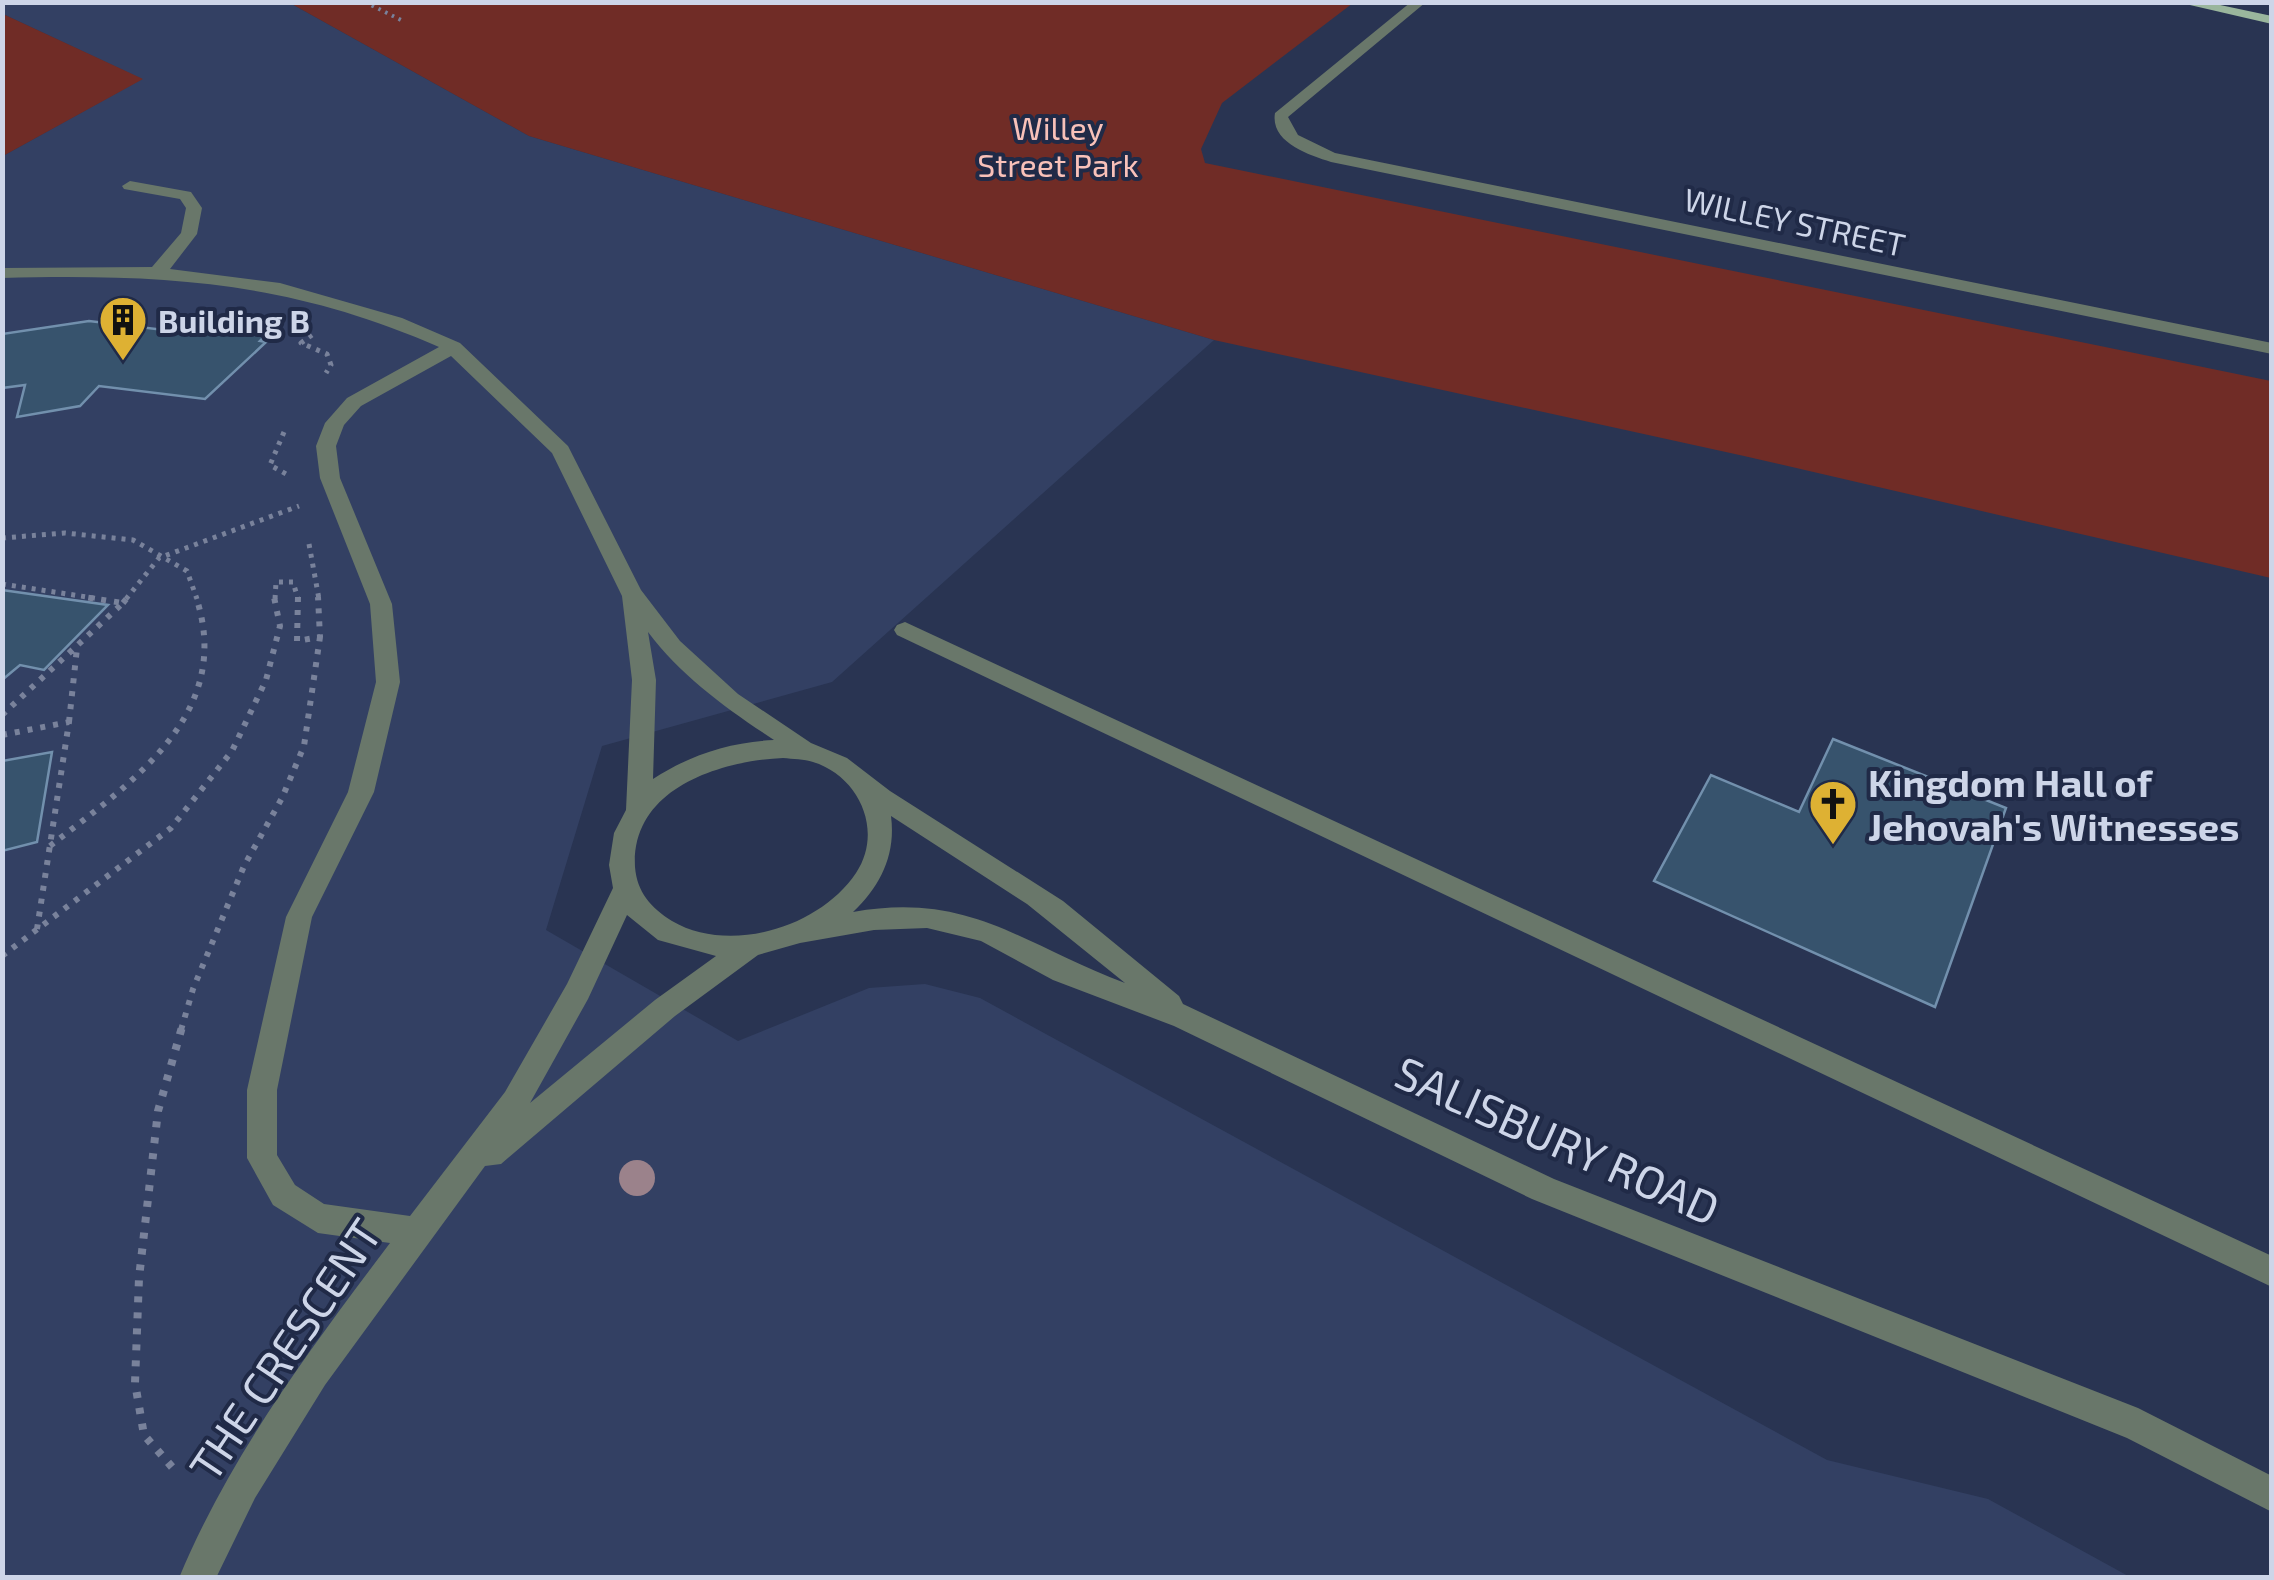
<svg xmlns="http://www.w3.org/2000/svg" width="2274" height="1580" font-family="'Exo 2',sans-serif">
  <rect width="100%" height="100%" fill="#293452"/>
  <path fill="#334063" d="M3,2L290,3L529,136L1214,340L832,682L602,746L546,930L738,1041L869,988L925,984L980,998L1827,1460L1988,1499L2130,1577H3V156L142,79L3,14Z"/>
  <path fill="#702c26" d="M290,3H1353L1222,103L1201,149L1205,163L2271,381V578L1744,456L1214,340L529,136Z
    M3,14L143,79L3,156Z"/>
  <path fill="#37536d" stroke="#7290ad" stroke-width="2.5" d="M222,320L275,326L260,341L266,342L205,399L99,386L80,406L17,417L25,385L2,388V334L89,321L206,335Z
    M2,590L108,605L44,670L20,665L2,680Z
    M1833,739L2006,808L1935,1007L1654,881L1711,775L1799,812Z
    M52,752L37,842L2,851V761Z"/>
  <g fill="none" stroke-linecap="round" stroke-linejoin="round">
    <path stroke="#79829b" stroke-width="4" stroke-dasharray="2.5 5" stroke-linecap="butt" d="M365,2L401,20"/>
    <path stroke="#79829b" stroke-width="5" stroke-dasharray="4 6" stroke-linecap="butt" d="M312,335L301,343L327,354L331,365L326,373
      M284,432L270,465L288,475
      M2,538L65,533L133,540L187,571L197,599
      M309,544L319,599
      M2,584L100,599
      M126,599L159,558L299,506
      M275,599L276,582H293L298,599"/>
    <path stroke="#79829b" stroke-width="6" stroke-dasharray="5 8" stroke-linecap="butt" d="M298,597L297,641L320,637L318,597
      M123,603L128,597
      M2,715L123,603L84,597
      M69,722L77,648
      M2,735L69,722L37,929
      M50,846C131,783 235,714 196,597
      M2,956L171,828L232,751L266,680L280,626L274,597
      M181,1030L193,989L244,866L282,798L304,746L320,637"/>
    <path stroke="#79829b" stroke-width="8" stroke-dasharray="6 10" stroke-linecap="butt" d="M172,1467L144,1435L135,1383L139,1278L158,1111L182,1027"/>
    <path fill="#69776a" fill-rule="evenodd" d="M1411,2H1426L1288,117L1298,135L1335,153L2272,343V354L1331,162C1308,155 1270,142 1275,113Z
      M130,181L191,192L202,208L197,234L170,269L280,283L402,318L460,343L568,446L641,590L680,641L738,694L811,743L847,758L890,791L1063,901L1179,996L1183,1004L1554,1179L2138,1408L2272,1476V1512L2127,1438L1532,1199L1174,1026L1053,980L981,941L927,928L874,930L800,943L758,955L675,1016L501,1164L485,1166L325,1385L255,1498L216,1578H179C230,1455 311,1348 390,1243L318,1233L273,1205L247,1158V1090L286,917L348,792L376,682L370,604L320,478L316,446L325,423L347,398L439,347C288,281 164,274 2,278V268L152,267L181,233L186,208L180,199L124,189L122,186ZM451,356L552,453L622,596L632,680L626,810L614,833L609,865L613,888L567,984L505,1092L410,1216L324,1204L295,1185L277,1155V1090L312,917L374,792L400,682L392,604L340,478L336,446L344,425L361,406ZM648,632C682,677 727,709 774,740C729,742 690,755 653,779L656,680ZM783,758C793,759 804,759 813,762C859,776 884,831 856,873C820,927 730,955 672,921C651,908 637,892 635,867C631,788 720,761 783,758ZM891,816L1027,904L1125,983C1023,945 970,891 853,912C881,886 896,854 891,816ZM627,915L658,940L716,956L655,1000L530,1103L588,999Z
      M905,622L2272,1256V1287L897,635L894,630L897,625Z"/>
    <path fill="#9ab69d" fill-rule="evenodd" d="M2177,2H2206L2272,16V24Z"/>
  </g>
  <circle fill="#9b828b" cx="637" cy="1178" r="18"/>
  <defs>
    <g id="building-pin" transform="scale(2.5)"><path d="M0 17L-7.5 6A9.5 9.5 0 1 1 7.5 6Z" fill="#deb133" stroke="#202a47"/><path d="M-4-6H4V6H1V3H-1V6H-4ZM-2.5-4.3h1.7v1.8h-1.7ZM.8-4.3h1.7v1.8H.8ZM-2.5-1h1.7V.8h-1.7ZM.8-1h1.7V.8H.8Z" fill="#111"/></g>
    <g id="church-pin" transform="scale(2.5)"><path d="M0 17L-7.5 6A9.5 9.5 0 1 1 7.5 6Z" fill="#deb133" stroke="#202a47"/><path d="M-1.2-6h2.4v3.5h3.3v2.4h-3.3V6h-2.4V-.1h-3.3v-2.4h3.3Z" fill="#111"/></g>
  </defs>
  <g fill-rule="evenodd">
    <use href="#building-pin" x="123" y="320"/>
    <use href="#church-pin" x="1833" y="804"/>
  </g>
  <g text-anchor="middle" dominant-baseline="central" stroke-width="8" stroke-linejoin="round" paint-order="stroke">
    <g font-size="32" fill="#f8c1b9" stroke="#202a47">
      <text x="1058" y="127">Willey<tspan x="1058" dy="37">Street Park</tspan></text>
    </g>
    <g font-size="32" fill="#cdd5e8" stroke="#202a47">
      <text transform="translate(1795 221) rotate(12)">WILLEY STREET</text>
    </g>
    <g font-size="32" font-weight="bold" fill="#cdd5e8" stroke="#202a47" text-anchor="start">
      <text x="158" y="320">Building B</text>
    </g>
    <g font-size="38" font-weight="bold" fill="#cdd5e8" stroke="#202a47" text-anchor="start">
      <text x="1868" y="782">Kingdom Hall of<tspan x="1868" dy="44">Jehovah's Witnesses</tspan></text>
    </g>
    <g font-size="45" fill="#cdd5e8" stroke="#202a47">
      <text transform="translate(1558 1139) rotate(24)">SALISBURY ROAD</text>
      <text transform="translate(284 1349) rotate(-56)">THE CRESCENT</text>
    </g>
  </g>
  <rect width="2274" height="1580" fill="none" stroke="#cdd5e8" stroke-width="10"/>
</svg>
